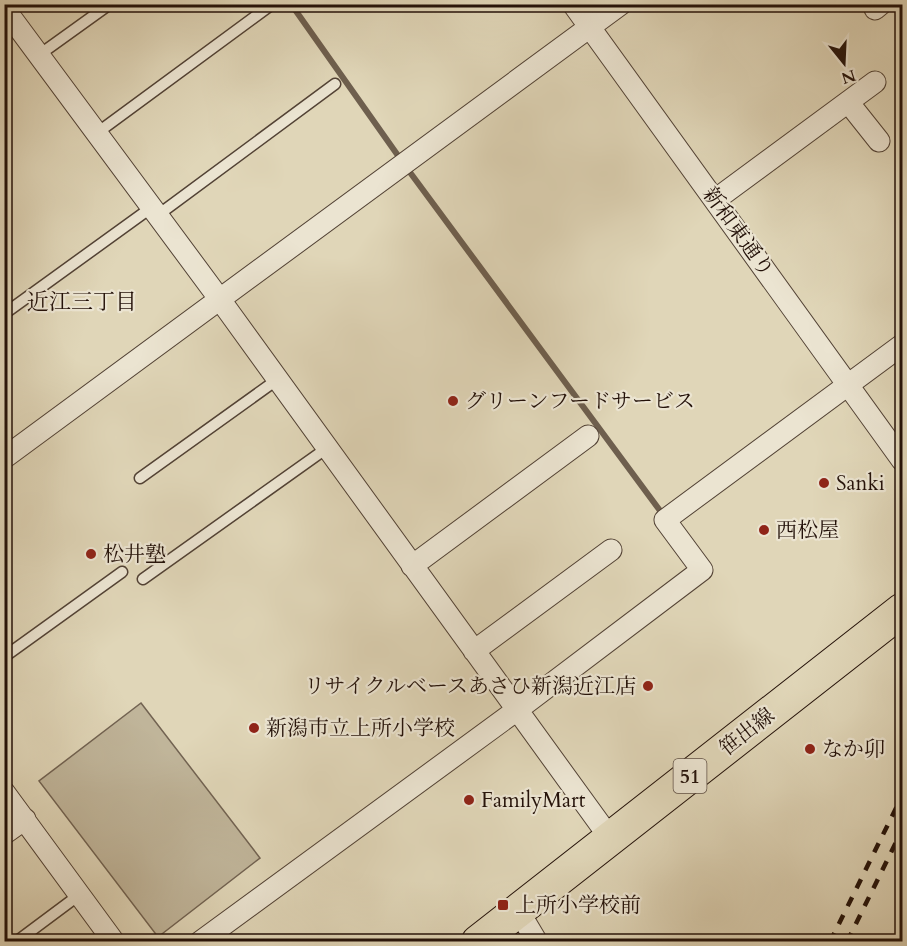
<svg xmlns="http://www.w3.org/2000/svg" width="907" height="946" font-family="Cardo,'Noto Serif JP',serif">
  <rect width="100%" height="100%" fill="#e0d6b8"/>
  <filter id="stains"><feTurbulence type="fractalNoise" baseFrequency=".00333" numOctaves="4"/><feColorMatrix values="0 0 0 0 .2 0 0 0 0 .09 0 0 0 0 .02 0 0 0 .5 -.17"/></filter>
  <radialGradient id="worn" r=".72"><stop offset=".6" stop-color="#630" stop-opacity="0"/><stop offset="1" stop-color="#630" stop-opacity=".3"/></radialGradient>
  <path fill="#c0b59a" stroke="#726352" stroke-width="1.5" d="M141,703L260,858L158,937L39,781Z"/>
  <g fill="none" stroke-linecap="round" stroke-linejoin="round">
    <path stroke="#6e5f4e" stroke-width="6" d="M291,4L399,157
      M409,171L661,512"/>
    <g stroke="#524235" stroke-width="13">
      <path id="lane" d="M39,55L110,4
        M97,133L271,5
        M158,215L335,84
        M4,314L152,207
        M140,478L278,379
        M143,579L327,448
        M4,657L122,572
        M16,942L79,895"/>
    </g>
    <g stroke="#524235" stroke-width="23">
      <path id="street" d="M573,4L902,460
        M4,8L221,301L610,838
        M875,9L881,4
        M848,102L879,141
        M715,200L875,82
        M4,458L621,4
        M412,566L588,436
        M474,651L611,550
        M4,792L114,942
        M4,834L25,819
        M518,910L537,942
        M200,942L517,710L702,570L665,520L902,345"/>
    </g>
    <g stroke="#231109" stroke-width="35">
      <path id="primary" d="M478,942L902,610"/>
    </g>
    <use href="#lane" stroke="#ebe4d1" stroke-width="10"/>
    <use href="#street" stroke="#ebe4d1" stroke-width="21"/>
    <use href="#primary" stroke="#e0d6b8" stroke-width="33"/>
    <path stroke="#231109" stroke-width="4.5" stroke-dasharray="10 10" stroke-linecap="butt" d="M830,942L902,796
      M847,942L902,830"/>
  </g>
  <g fill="#8f2418" stroke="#ebe4d1" stroke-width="2">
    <circle cx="453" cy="401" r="6"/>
    <circle cx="824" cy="483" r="6"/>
    <circle cx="764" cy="530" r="6"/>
    <circle cx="91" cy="554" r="6"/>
    <circle cx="648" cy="686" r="6"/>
    <circle cx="254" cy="728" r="6"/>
    <circle cx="810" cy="749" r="6"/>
    <circle cx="469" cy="800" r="6"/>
    <rect x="497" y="899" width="12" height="12" rx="3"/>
  </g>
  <g text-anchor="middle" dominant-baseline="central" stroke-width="4.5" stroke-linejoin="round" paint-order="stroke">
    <rect fill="#ebe4d1" stroke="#5f5045" stroke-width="1.5" x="673.5" y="759" width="33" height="34" rx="4.5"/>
    <g font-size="20" font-weight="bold" fill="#231109">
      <text x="690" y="776">51</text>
    </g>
    <g font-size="21" fill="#231109" stroke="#ebe4d1">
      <text transform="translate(738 232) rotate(54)">新和東通り</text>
      <text transform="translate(747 732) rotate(-38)">笹出線</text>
    </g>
    <g font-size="21" fill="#231109" stroke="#ebe4d1" text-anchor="start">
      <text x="465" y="401">グリーンフードサービス</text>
      <text x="836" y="483">Sanki</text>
      <text x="776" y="530">西松屋</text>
      <text x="103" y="554">松井塾</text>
      <text x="636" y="686" text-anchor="end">リサイクルベースあさひ新潟近江店</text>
      <text x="266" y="728">新潟市立上所小学校</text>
      <text x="822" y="749">なか卯</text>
      <text x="481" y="800">FamilyMart</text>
      <text x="515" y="905">上所小学校前</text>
    </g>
    <g font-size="22" fill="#231109" stroke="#ebe4d1">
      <text x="82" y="302">近江三丁目</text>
    </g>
  </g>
  <rect width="907" height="946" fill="none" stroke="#e0d6b8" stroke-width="24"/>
  <rect x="6" y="6" width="895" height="934" fill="none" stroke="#231109" stroke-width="3"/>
  <rect x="12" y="12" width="883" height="922" fill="none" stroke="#231109" stroke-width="1.5"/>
  <g transform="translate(844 63) rotate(162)" stroke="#ebe4d1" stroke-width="4.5" paint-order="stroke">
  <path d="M0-4.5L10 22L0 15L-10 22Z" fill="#231109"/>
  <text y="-9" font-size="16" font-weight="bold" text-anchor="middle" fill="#231109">N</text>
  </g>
  <rect width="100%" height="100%" filter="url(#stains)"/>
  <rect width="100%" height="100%" fill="url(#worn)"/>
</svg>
